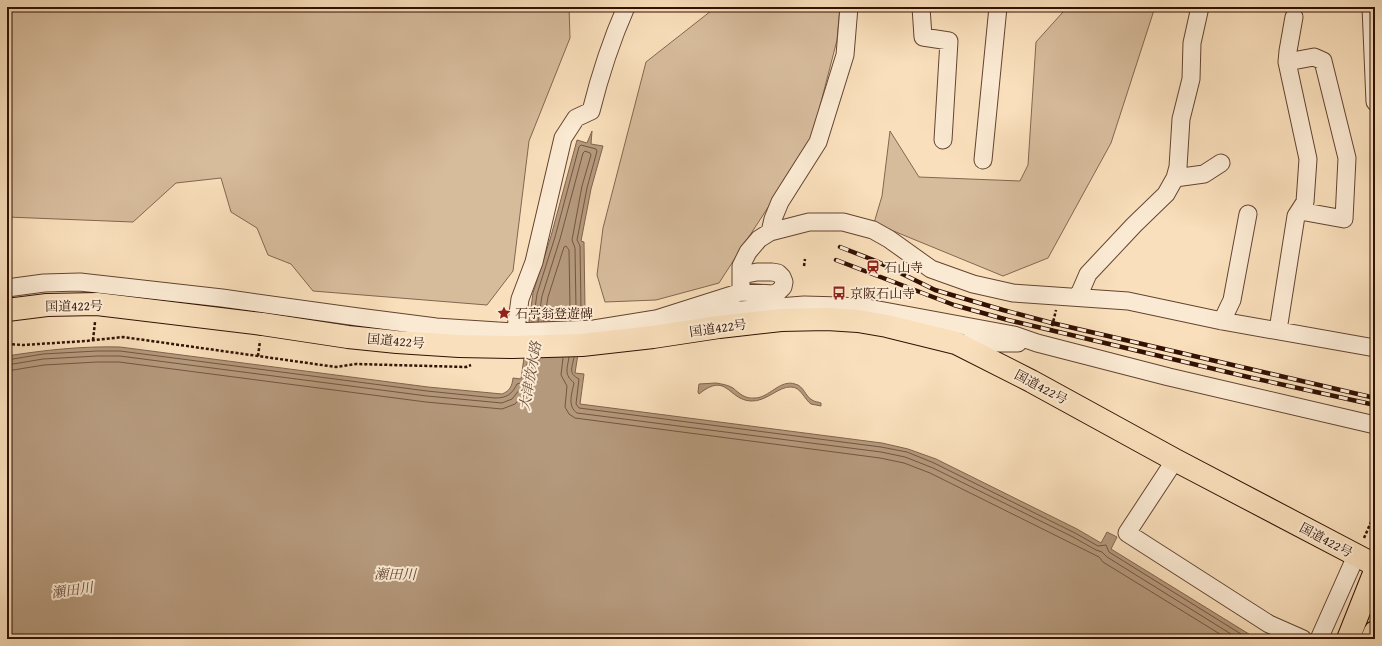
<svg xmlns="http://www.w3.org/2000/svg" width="1382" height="646" font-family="'Gentium Book Plus','Noto Serif JP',serif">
  <rect width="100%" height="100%" fill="#f9dfbb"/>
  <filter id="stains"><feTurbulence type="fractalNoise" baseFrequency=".005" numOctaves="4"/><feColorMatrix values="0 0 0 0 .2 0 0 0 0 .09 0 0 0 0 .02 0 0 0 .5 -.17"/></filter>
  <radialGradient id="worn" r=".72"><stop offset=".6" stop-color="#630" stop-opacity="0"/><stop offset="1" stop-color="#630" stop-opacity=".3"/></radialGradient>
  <path fill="#d7bc9c" stroke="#846650" d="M7,7H569L570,38L529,141L513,271L487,305L313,291L291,264L268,255L257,228L231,212L221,178L176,183L133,222L7,217Z
    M716,7H840L837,40L811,141L719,283L656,300L605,302L597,275L603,228L646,62Z
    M1064,7H1155L1111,143L1048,258L1003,276L874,223L882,196L890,131L919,177L1020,181L1028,165L1036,42L1063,12Z"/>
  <path fill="#b5997c" stroke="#81634c" d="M592,131L591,144L603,146L591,189L581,241L584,242L585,310L575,373L584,374L580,404L882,443L908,449L936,459L1077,529L1101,543L1107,532L1117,537L1111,549L1257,639H7V356C45,350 82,346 120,347L428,387L502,394C510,391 512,386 513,378L521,379L533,293L551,236L577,140L587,143Z
    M716,383C722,384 728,385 733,388C740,394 745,399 755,398C769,398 780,379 795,384C804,386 805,396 812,400C815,402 819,402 821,403V406L811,404C804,399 801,387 791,387C779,386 766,402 751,401C728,400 727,371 699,394L698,392L699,384Z"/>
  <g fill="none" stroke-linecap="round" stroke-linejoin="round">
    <path stroke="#745540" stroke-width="1" d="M544,321L548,297L564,247L566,246L569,250L570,308L568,320
      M533,322L537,294L555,237L579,147L581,145L596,149L597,151L587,188L577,240L580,246L581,309L579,320
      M538,322L542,296L560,239L583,153L585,151L590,153L591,155L582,186L572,240L575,248L576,309L574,320
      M569,357C567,370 564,374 574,383C572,393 567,406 577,413L881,452L905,457L933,468L1073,537L1096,550L1102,552L1107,557L1239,639
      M574,357C572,369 568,373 579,379L576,404L579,408L881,447L907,452L934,463L1075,533L1098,546L1106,545L1109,552L1249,639
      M563,358L561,375L567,386L565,407L569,414L575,418L880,458L904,463L930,473L1099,557L1103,562L1228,639
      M7,360L43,354L97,351H120L427,391L495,398C507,398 512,394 517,384L524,382L528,359
      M7,365L43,359L97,356H120L427,396L502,403L512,399L520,389L528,384L533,358
      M7,371L44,365L97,362H119L426,402L502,409L515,404L524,394L533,387L536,381L539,358"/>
    <g stroke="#644431" stroke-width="19">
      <path id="minor" d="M921,7L923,37L949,41L943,140
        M1371,7L1375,102
        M1287,62L1314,57L1323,61L1347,158L1344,219L1300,211
        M983,160L998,7
        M1175,178L1204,174L1221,163
        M770,232L773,219L780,202L818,142L845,55L849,7
        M741,286V266L748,252L759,239L770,232L809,222H843L873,230L889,239L931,269L973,284L1013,293L1128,301L1222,321L1375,348
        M7,288L44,283L80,282L222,298L358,317L436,327L515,332L594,329L656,319L741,292L773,294L778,292L783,287L784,282L782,277L778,273L772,272H757L741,275
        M1078,297L1088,274L1134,225L1166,194L1175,178L1178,167L1181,119L1191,79L1192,43L1200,7
        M1222,321L1232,300L1248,214
        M670,327L676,323L724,312L741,310L804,305L841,306L868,308L1014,335L1037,343L1169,377L1375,425
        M1278,330L1296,216L1305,202L1308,159L1287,62L1288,51L1294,17
        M514,343L520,299L534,262L563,138L576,118L591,111C600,75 611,41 626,7
        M957,343H1018
        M1175,460L1127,533L1269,624L1303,639
        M1319,639L1356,556"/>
    </g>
    <g stroke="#321103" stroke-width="24">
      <path id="highway" d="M7,310L47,305L97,304L262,324L348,337L397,342L459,346L513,347L582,345L653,337L719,327L781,320L827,319L858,321L887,326L956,343L1031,381L1175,460L1375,565
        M1348,639L1375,571
        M1372,639L1375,632"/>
    </g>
    <path stroke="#321103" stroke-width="2.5" stroke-dasharray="3 2" stroke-linecap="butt" d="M804,266L805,259
      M1051,331L1056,310
      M93,340L95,322
      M7,344L23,345L86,341L123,337L336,367L356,364L466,367L471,365
      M258,356L260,341
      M1364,538L1375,513"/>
    <use href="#minor" stroke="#fbead3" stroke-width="17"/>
    <use href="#highway" stroke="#f9dfbb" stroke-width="22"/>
    <g stroke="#321103" stroke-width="4.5">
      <path id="rail" d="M840,247L876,261L935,290L1003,310L1052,323L1375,398
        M836,260L954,305L1008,320L1248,377L1375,405"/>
    </g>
    <use href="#rail" stroke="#fbead3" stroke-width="3" stroke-dasharray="9" stroke-linecap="butt"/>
  </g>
  <defs>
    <g id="station-bare" transform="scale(1.08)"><path d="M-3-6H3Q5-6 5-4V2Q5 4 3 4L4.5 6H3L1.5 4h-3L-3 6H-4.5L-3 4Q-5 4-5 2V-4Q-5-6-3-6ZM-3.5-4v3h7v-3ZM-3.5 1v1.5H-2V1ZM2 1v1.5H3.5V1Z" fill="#8f2418" stroke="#fbead3" stroke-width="2.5" paint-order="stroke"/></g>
    <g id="bus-bare" transform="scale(1.08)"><path d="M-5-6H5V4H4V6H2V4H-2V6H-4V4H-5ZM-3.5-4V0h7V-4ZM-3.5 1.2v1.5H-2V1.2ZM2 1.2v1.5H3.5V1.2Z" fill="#8f2418" stroke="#fbead3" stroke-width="2.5" paint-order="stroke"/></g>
    <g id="sight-bare" transform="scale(1.08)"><path d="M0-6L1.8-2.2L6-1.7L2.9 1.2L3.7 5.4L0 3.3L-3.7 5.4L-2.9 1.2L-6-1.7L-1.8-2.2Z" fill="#8f2418" stroke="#fbead3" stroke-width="2.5" paint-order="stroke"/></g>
  </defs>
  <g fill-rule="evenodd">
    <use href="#station-bare" x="873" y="267"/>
    <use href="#bus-bare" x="839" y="293"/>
    <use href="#sight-bare" x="504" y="313"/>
  </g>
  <g text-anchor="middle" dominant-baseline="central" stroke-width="4" stroke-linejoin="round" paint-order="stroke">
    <g font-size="13" fill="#321103" stroke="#fbead3" text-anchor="start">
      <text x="884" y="267">石山寺</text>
      <text x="850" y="293">京阪石山寺</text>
      <text x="515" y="313">石亭翁登遊碑</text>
    </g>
    <g font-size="13" fill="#321103" stroke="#fbead3">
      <text transform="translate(74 306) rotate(-1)">国道422号</text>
      <text transform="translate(718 328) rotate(-8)">国道422号</text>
      <text transform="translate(396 341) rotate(5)">国道422号</text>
      <text transform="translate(1041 387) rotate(28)">国道422号</text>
      <text transform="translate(1326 540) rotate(28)">国道422号</text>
    </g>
    <g font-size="14" font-style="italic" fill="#664733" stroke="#fbead3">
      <text transform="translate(530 376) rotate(-80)">大津放水路</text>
      <text transform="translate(395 574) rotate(1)">瀬田川</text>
      <text transform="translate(72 590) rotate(-8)">瀬田川</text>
    </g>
  </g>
  <rect width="1382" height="646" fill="none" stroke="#f9dfbb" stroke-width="24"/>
  <rect x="8" y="8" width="1366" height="630" fill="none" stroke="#321103" stroke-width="2"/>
  <rect x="12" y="12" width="1358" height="622" fill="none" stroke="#321103"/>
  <rect width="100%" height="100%" filter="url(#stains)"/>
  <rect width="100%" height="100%" fill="url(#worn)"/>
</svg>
